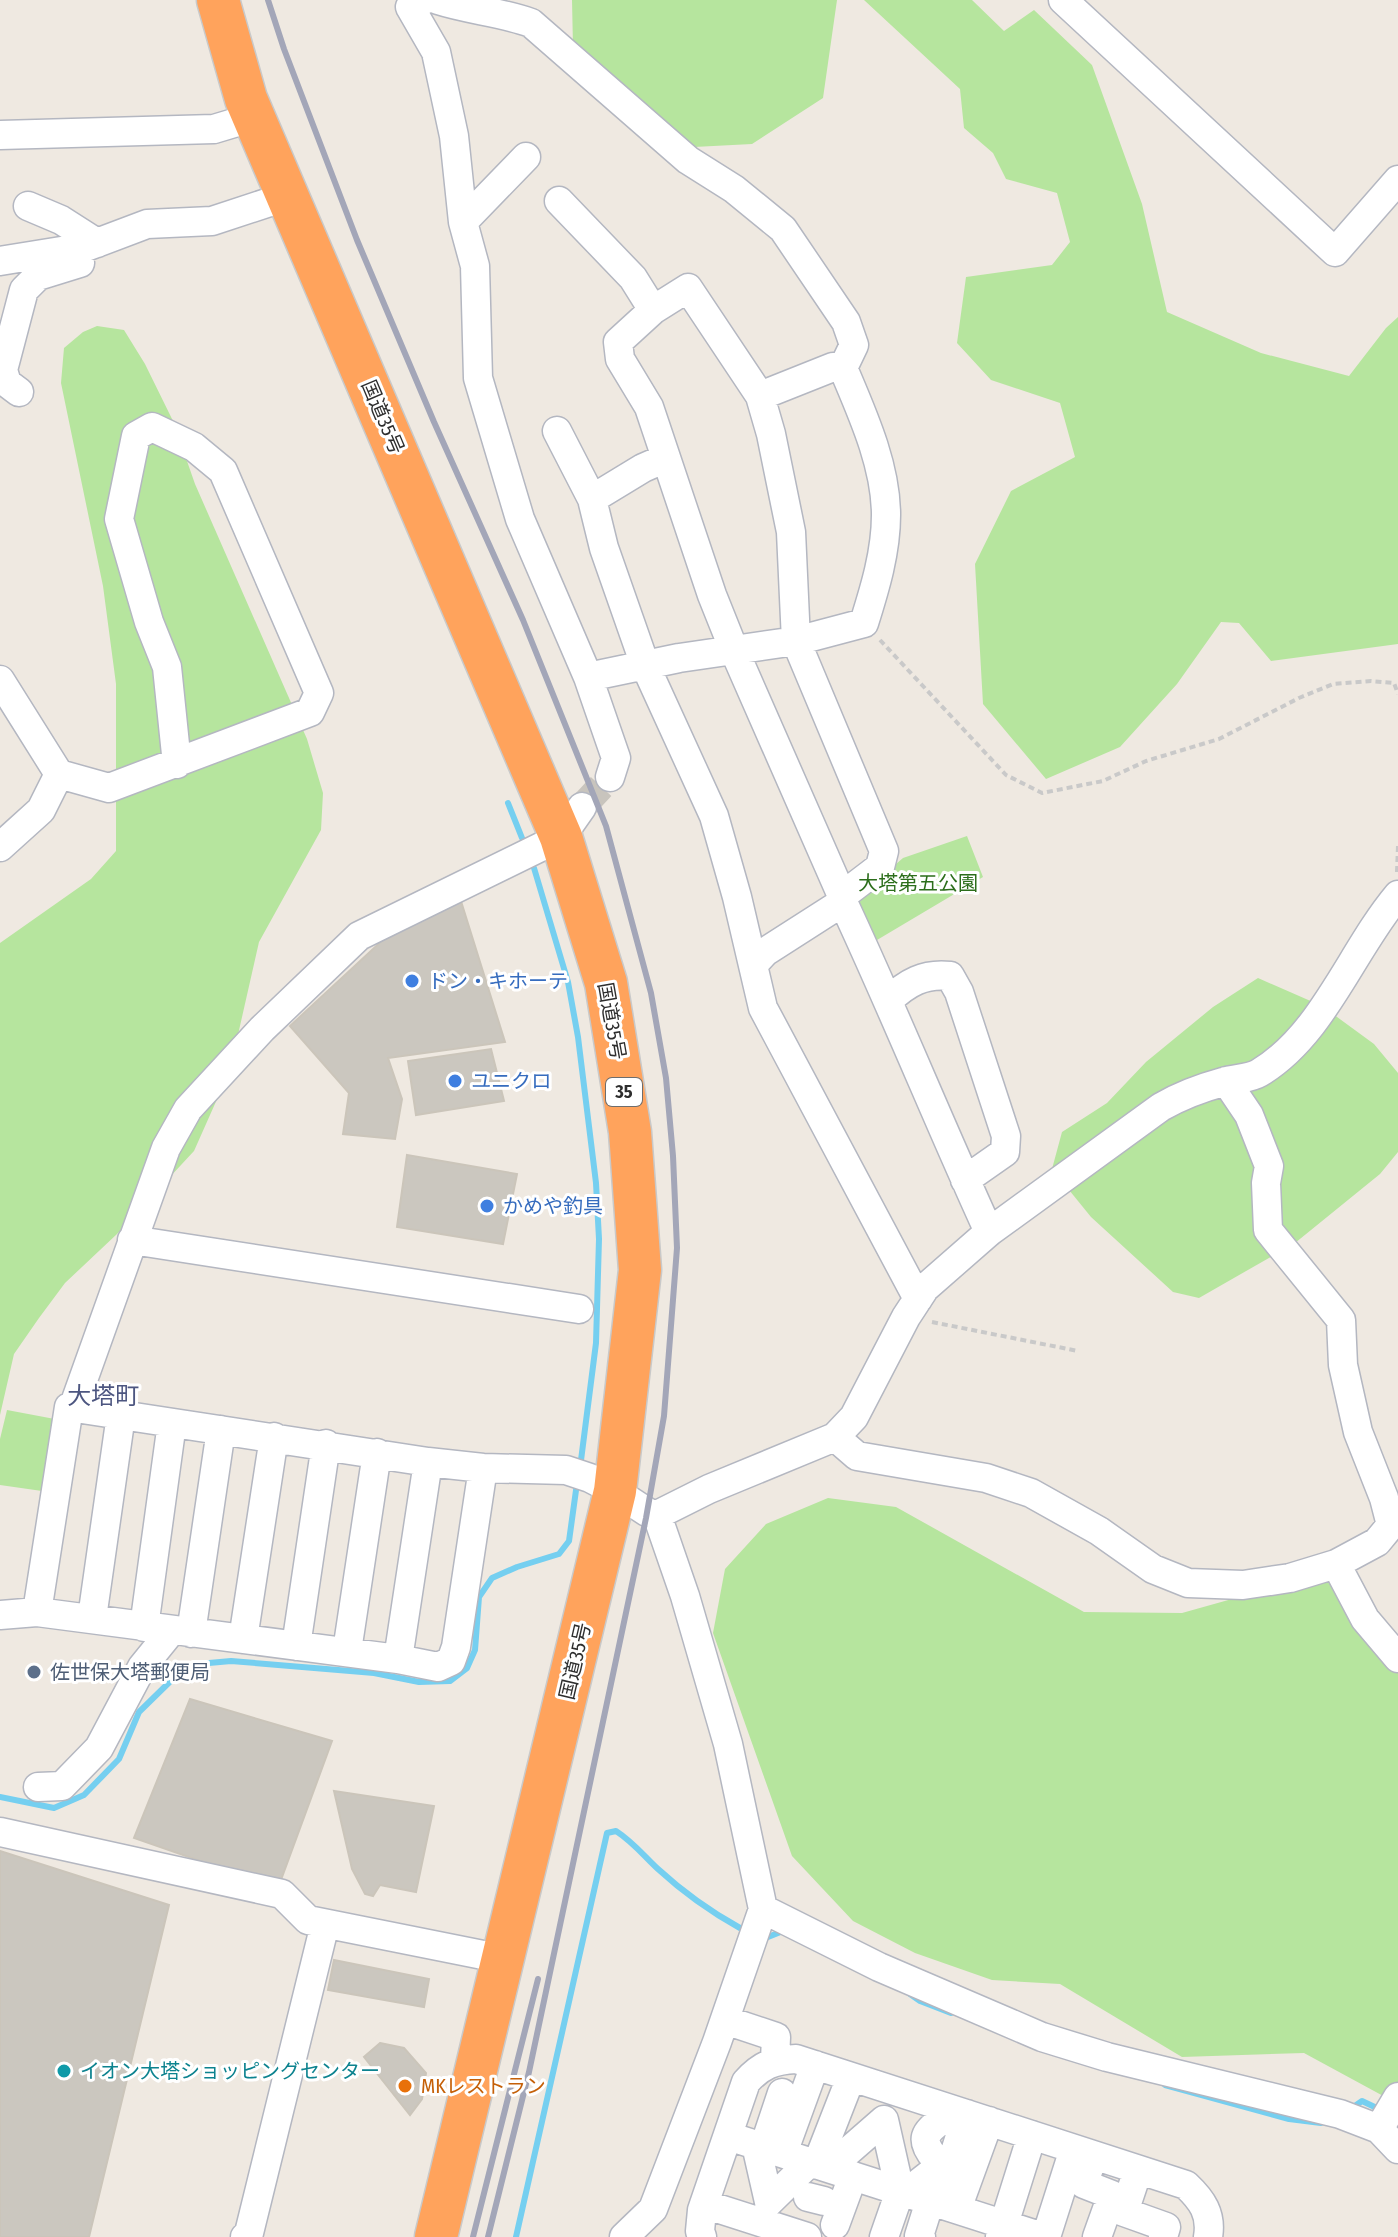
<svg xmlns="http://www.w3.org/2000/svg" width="1398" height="2237" font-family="'Fira Sans Condensed','Noto Sans JP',sans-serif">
  <rect width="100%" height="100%" fill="#efe9e1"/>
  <path fill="#b6e59e" d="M572,0H837L823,98L752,144L694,147L573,47Z
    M864,0H972L1004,31L1034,10L1092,65L1142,204L1167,312L1261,353L1349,376L1386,328L1398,317V644L1271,661L1239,623L1221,622L1177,684L1120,747L1046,779L983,704L975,564L1011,491L1075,457L1060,403L991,380L957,343L966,277L1052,265L1070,242L1057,193L1006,179L993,153L964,128L960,89Z
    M97,326L124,330L145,364L173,421L195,484L307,739L323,793L321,830L259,942L230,1070L194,1151L117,1234L65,1283L39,1318L14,1354L0,1415V943L91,879L116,851V684L103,586L61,383L64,348L83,332Z
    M967,836L983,877L877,940L855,899L903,858Z
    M1258,978L1322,1006L1374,1044L1398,1073V1152L1380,1174L1295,1243L1199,1298L1173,1292L1091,1217L1052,1169L1062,1132L1107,1103L1146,1062L1213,1007Z
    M7,1410L60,1420L49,1492L0,1485V1439Z
    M828,1498L896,1507L1084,1612L1182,1613L1314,1576L1361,1599L1398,1643V2104L1304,2053L1182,2057L1060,1984L992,1980L915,1953L853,1921L792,1856L713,1633L725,1569L766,1524Z"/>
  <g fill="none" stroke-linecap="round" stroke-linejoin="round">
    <path stroke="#75cff0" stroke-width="6" d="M508,803L522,838
      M534,868L568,982L578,1037L596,1183L599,1239L596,1343L580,1468
      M0,1797L54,1808L84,1795L119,1759L139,1712L187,1665L231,1661L374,1673L419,1682L450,1681L467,1668L475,1650L479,1597L492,1578L517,1567L559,1554L569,1541L577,1483
      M763,1939L783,1931
      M910,1994L920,2001L951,2013
      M1165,2085L1289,2119L1321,2123
      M1352,2108L1362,2101L1381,2110
      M516,2237L607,1833L616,1831C633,1842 644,1856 658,1869C683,1892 711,1912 740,1928"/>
  </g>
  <path fill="#cbc7bf" stroke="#cbc5ba" stroke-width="2" d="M460,898L505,1042L388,1058L402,1099L395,1139L343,1134L349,1093L290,1026L387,936Z
    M491,1049L504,1101L416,1115L408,1061Z
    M407,1155L517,1174L503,1244L397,1227Z
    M190,1699L332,1741L278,1888L134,1838Z
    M334,1791L434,1806L416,1892L380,1885L373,1896L365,1894L352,1869Z
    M0,1851L169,1905L89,2237H0Z
    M334,1960L429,1979L424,2007L328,1990Z
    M380,2043L404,2048L426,2073L422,2099L410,2115L364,2057Z"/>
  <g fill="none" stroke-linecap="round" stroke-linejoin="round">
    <path stroke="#c8c4bd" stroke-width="28" stroke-dasharray="28 14" stroke-linecap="butt" d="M582,807L610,777"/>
    <g stroke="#b4b7c1" stroke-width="31">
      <path id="minor" d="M424,0L410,7L436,52L454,136L463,222L475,266L478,378L520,519L588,677L616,758L610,777
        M438,0C469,10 501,12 531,23L688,160L734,189L783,229L846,322L854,345L843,368
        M1063,0L1335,252L1398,180
        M0,135L214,129L254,117
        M559,201L633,278L653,310L618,342L620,359L649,407L712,595L734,650L842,896
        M28,206L61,220L97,243
        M463,222L526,157
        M0,261L86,247L147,224L212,221L288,196
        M19,392L7,383L3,370L24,290L38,276L80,263
        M760,396L833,367L843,368C862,413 886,465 886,515C886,552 875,588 864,623L796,641L884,851L880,867L842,896L843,902C894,1011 939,1123 989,1232
        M557,431L592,499
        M666,458L643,468L592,499L604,548L645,665L714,816L737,897L763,1008L918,1299
        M588,677L679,658L796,641L791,532L771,434L760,396L688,288L653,310
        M0,680L59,774L41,810L0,847
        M59,774L109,788L310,712L319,693L223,471L194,447L152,427L136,436L119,519L149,622L167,667L177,764
        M753,965L765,952L843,902
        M889,1000C907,983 924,973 950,976L959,992L1006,1136L1005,1152L965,1180
        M132,1240L579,1309
        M73,1408L166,1148L188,1109L262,1029L359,936L561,837L582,807
        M835,1437L857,1456L986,1478L1031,1493L1099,1531L1153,1569L1188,1583L1243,1585L1290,1578L1336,1564L1377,1542L1391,1525L1384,1498L1358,1432L1343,1365L1341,1320L1268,1230L1266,1183L1269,1166L1249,1115L1226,1081
        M428,1462L398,1659L37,1612L69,1407L428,1462L483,1468L566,1470L590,1478L615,1491L647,1512L657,1515L709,1489L835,1437L854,1417L906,1317L925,1288L989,1232L1161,1107C1180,1096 1201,1088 1223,1082C1235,1078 1249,1079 1259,1073C1323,1035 1351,951 1398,895
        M1336,1564L1365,1619L1398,1658
        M0,1615L37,1612
        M92,1618L121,1415
        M144,1627L172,1423
        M191,1633L221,1430
        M243,1639L274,1437
        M296,1646L326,1444
        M347,1651L377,1453
        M398,1659L438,1667L451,1661L456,1647L483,1468
        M38,1787L62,1786L99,1748L142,1667L172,1630
        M0,1832L282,1894L308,1920L503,1959
        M763,1909L879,1967L1042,2037L1107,2057L1340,2114L1379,2129L1398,2149
        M725,2020L776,2037L775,2060
        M1379,2129L1398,2097
        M728,2136L1043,2237
        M756,2145L769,2202
        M764,2147L782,2093
        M783,2153L815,2065
        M1093,2155L1084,2184L1112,2195L1097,2237
        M817,2164L851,2077
        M829,2168L884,2120L900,2191L884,2237
        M1138,2170L1124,2212L1166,2227L1163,2237
        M943,2190L967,2114
        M906,2193L934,2171L936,2160C913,2133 932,2130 953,2110
        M808,2197L824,2201
        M769,2202L810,2162
        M704,2204L807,2237
        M957,2209L989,2121
        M835,2225L853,2176
        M245,2237L249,2233L325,1924
        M624,2237L653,2209L717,2042L763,1909L728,1744L685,1596L657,1515
        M702,2237L700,2231L702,2210L746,2082C761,2065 774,2060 796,2059L1186,2185C1202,2200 1212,2214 1208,2237
        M921,2237L919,2236L930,2201
        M1000,2237L1032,2135
        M1046,2237L1074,2149"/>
    </g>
    <g stroke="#c9c9c9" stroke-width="45">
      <path id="highway" d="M218,0L246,99L561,837L606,983L630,1132L640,1270L615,1491L436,2237"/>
    </g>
    <path stroke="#c9c9c9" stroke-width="4" stroke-dasharray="6 4" stroke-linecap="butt" d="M880,640L1006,775L1042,793L1103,781L1146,761L1219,739L1299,698L1333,684L1371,681L1394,683L1398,694
      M1397,872L1398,846
      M932,1322L1078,1351"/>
    <use href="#minor" stroke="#fff" stroke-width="28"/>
    <use href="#highway" stroke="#ffa35c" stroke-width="42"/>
    <path stroke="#a3a6b8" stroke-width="6" d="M268,0L284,49L357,240L434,422L523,620L606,826L651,993L666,1078L673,1156L677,1248L664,1416L646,1518L529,2072L488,2237
      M473,2237L538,1979"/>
  </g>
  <g fill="#3f7fe0" stroke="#fff" stroke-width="3">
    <circle cx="412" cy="981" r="8"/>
    <circle cx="455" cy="1081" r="8"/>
    <circle cx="487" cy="1206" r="8"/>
  </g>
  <circle fill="#5c6f8a" stroke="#fff" stroke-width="3" cx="34" cy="1672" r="8"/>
  <circle fill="#0f9aa8" stroke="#fff" stroke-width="3" cx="64" cy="2071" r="8"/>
  <circle fill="#e8710a" stroke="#fff" stroke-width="3" cx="405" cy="2086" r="8"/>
  <g text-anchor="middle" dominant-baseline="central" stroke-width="6" stroke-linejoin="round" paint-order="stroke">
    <rect fill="#fff" stroke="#6d6d6d" stroke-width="2" x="606" y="1078" width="36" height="28" rx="6"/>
    <g font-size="18" font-weight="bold" fill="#2e2e2e">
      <text x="624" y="1092">35</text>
    </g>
    <g font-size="20" fill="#2e2e2e" stroke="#fff">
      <text transform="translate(383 417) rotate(67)">国道35号</text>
      <text transform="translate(612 1021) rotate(80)">国道35号</text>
      <text transform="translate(575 1661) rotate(-77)">国道35号</text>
    </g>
    <g font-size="20" fill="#2c6e1b" stroke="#fff">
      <text x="918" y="883">大塔第五公園</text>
    </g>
    <g font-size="20" fill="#366cbe" stroke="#fff" text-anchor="start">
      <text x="428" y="981">ドン・キホーテ</text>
      <text x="471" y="1081">ユニクロ</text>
      <text x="503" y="1206">かめや釣具</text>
    </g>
    <g font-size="20" fill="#4e5e75" stroke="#fff" text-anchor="start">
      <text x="50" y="1672">佐世保大塔郵便局</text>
    </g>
    <g font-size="20" fill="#0d838f" stroke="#fff" text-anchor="start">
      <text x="80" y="2071">イオン大塔ショッピングセンター</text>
    </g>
    <g font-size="20" fill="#c56008" stroke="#fff" text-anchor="start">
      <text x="421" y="2086">MKレストラン</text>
    </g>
    <g font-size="24" fill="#4d5680" stroke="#fff">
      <text x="103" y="1396">大塔町</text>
    </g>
  </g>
</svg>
